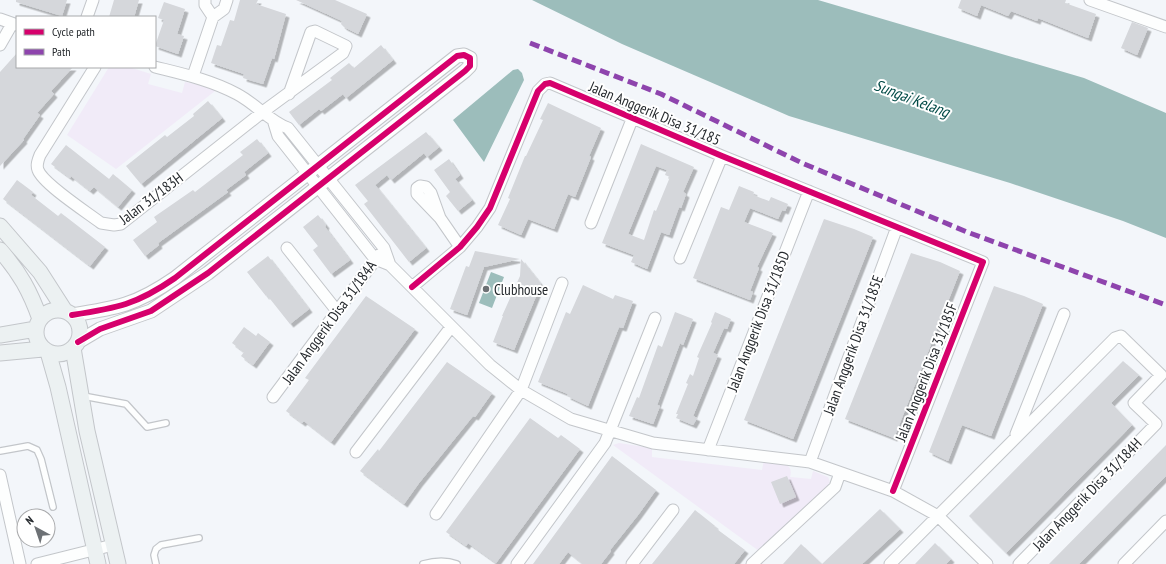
<svg xmlns="http://www.w3.org/2000/svg" width="1166" height="564" font-family="'PT Sans Narrow',sans-serif">
  <defs>
    <filter id="shadow"><feDropShadow dx="3.5" dy="3.5" stdDeviation="0" flood-color="#0004"/></filter>
  </defs>
  <rect width="100%" height="100%" fill="#f3f6fa"/>
  <path fill="#f1ebf8" d="M109,67H129L151,74L148,84L182,93L185,82L203,85L215,91L116,169L67,135Z
    M619,443L652,448V457L762,470L764,460C776,462 795,461 790,477L811,479L813,471L828,477L830,482L826,488L759,551L613,445Z"/>
  <path fill="#9cbdbb" d="M532,0H818L1084,78L1166,113V238L1123,221L1010,183L789,116L622,44Z
    M518,69L522,73L524,80L484,162L453,120L513,70Z
    M491,272L504,277L492,308L479,303Z"/>
  <path fill="#d5d7db" fill-rule="evenodd" filter="url(#shadow)" d="M16,0H67L62,16L16,2Z
    M114,0H139L134,17H109Z
    M240,0H258L256,4L286,14L274,59L272,58L263,84L243,78L244,74L211,63L217,45L221,46L230,20L234,21Z
    M296,0H335L367,14L358,34L344,27L341,24L342,21Z
    M961,0H1066L1065,3L1096,14L1088,38L1038,18L1037,21L1011,11L1008,16L981,5L977,16L958,8Z
    M164,2L185,9L177,34L184,36L178,54L155,46L164,20L158,18Z
    M1132,22L1148,28L1137,55L1121,48Z
    M381,45L393,60L346,98L343,94L321,111L319,109L299,125L289,112L332,80L330,78L349,63L354,68Z
    M17,53V67H73L51,91L54,94L37,113L40,115L23,139L24,140L0,166V72Z
    M208,101L222,118L141,184L126,166L165,135L167,137L194,116L193,114Z
    M548,103L601,128L589,156L591,157L575,197L568,194L554,229L528,219L521,235L498,225L510,199L508,198L525,156H526L543,120L540,119Z
    M426,132L439,147L427,157L424,153L391,180L387,175L375,185L426,248L409,262L364,204L368,201L355,185Z
    M257,139L268,153L244,172L246,175L226,190L228,192L158,243L159,245L145,256L133,240L157,222L154,217L193,190L195,192L243,155L240,152Z
    M641,144L694,167L683,192L686,194L681,208L679,207L669,235L661,232L647,269L631,262L634,255L602,243ZM656,166L667,170L665,175L670,177L656,211L654,210L644,240L628,234Z
    M66,145L109,179L113,174L132,190L118,207L94,187L90,191L71,176L70,178L51,164Z
    M449,159L460,175L455,179L472,200L458,211L446,196L450,192L434,170Z
    M17,180L33,192L31,195L58,216L61,213L105,247L90,266L3,199Z
    M739,186L754,192L753,195L769,201L771,197L788,204L785,211L782,210L778,219L750,208L744,222L773,233L757,267L759,268L750,291L753,292L750,300L693,278L721,207L729,210Z
    M318,215L326,225L325,227L350,260L331,274L313,250L318,246L303,227Z
    M824,219L854,229L873,237L793,439L744,420Z
    M475,251L520,259L484,267L467,315L450,309L466,266L469,267Z
    M911,253L940,262L960,271L894,438L845,419Z
    M268,256L309,309L290,324L267,295L266,296L247,272Z
    M521,259L541,284L514,350L493,342L503,316H502L520,276Z
    M583,285L613,299L615,295L633,301L623,328L619,327L588,406L567,396L568,394L538,382L566,312L570,314Z
    M994,286L1024,296L1043,304L991,436L962,425L948,461L929,452Z
    M366,296L415,329L331,442L304,421L302,423L286,411L309,380L305,378Z
    M675,312L693,319L683,345L680,343L657,405L660,406L653,424L629,416L637,397L639,398L658,345L662,347Z
    M715,312L731,319L727,329L724,328L713,353L718,355L693,416L697,418L693,425L676,418L678,414H676L688,384L686,383L690,374L693,376L699,358L697,357L712,323L711,322Z
    M244,327L256,336L258,333L270,342L253,365L241,356L244,352L232,343Z
    M1123,361L1139,375L1111,403L1132,425L1006,553L969,516Z
    M447,362L492,393L475,417L473,416L419,483L404,504L360,471L378,449L379,451Z
    M530,418L558,438L561,435L580,449L496,563L468,543L466,546L446,532Z
    M1166,445V476L1162,480L1079,564H1049Z
    M612,456L656,490L638,515L610,550L611,551L601,564H583L568,552L559,564H533Z
    M787,476L796,497L780,504L771,482Z
    M880,509L900,529L862,564H783L801,544L822,564Z
    M695,510L715,526L714,527L745,550L734,564H652Z
    M935,543L951,559L946,564H915Z"/>
  <g fill="none" stroke-linecap="round" stroke-linejoin="round">
    <g stroke="#c3c6ca" stroke-width="8">
      <path id="service" d="M83,396L126,404L147,427L166,423
        M0,451L28,446L37,450L41,459L53,507
        M156,564L154,555L156,549L161,545L199,538
        M423,564C434,561 446,560 457,564"/>
    </g>
    <g stroke="#c3c6ca" stroke-width="13">
      <path id="minor" d="M205,0V5L213,17
        M1090,0L1166,27
        M87,17L93,0
        M0,19L17,25
        M0,45L12,24
        M95,67L40,155C38,160 36,165 38,170C43,184 88,213 101,223L114,225L121,224L264,111L343,53L346,46L315,31L311,32L289,94
        M155,67C183,74 211,80 237,94C256,104 269,121 288,128L384,248L390,265
        M193,76L213,17L224,9L227,0
        M274,123L278,136L375,259L390,265L490,365L521,390L571,419L653,443L810,462L893,491L938,516L987,564
        M440,218L431,193L426,187L420,186L417,188V194L440,218L460,247
        M591,223L633,117
        M287,248L337,311
        M680,258L722,156
        M412,287L460,247L477,227L490,208L538,91L545,84L550,83L722,156L983,262L893,491
        M273,397L379,255
        M1016,434L1064,314
        M708,450L809,191
        M356,452L451,327
        M810,462L897,227
        M0,475L20,564
        M436,514L521,390L562,283
        M37,564L113,545
        M517,564L605,443L655,318
        M632,564L673,510
        M752,564L835,487L840,473
        M890,564L1115,338L1121,336L1161,375L1134,403L1156,424L1019,564
        M1124,564L1166,521"/>
    </g>
    <g stroke="#c3c6ca" stroke-width="15">
      <path id="tertiary" d="M72,315C117,308 136,305 175,278L457,56L464,55L470,58V66L465,71L208,273L151,311L100,329L78,342"/>
    </g>
    <g stroke="#c3c6ca" stroke-width="17">
      <path id="secondary" d="M0,226L40,272L65,311
        M0,250C20,273 30,291 40,319
        M36 332a22 22 0 1 1 44 0a22 22 0 1 1-44 0Z
        M0,335L36,329
        M73,348L87,431L118,564
        M48,352L58,387L98,564
        M0,353L43,349"/>
    </g>
    <use href="#service" stroke="#fdfefe" stroke-width="5.5"/>
    <use href="#minor" stroke="#fdfefe" stroke-width="11"/>
    <use href="#tertiary" stroke="#fdfefe" stroke-width="13"/>
    <use href="#secondary" stroke="#ecf1f2" stroke-width="15"/>
    <path stroke="#8e44ad" stroke-width="5" stroke-dasharray="10 5" stroke-linecap="butt" d="M530,43L661,94L802,163L967,232L1166,305"/>
    <g stroke="#fff" stroke-width="8">
      <path id="cycleway" d="M412,287L460,247L477,227L490,208L538,91L545,84L550,83L722,156L983,262L893,491
        M72,315C117,308 136,305 175,278L457,56L464,55L470,58V66L465,71L208,273L151,311L100,329L78,342"/>
    </g>
    <use href="#cycleway" stroke="#d6006c" stroke-width="6"/>
  </g>
  <circle fill="#6d7175" stroke="#fff" stroke-width="1.5" cx="486" cy="289" r="4"/>
  <g text-anchor="middle" dominant-baseline="central" stroke-width="4" stroke-linejoin="round" paint-order="stroke">
    <g font-size="15" fill="#25292d" stroke="#fff">
      <text transform="translate(655 113) rotate(23)">Jalan Anggerik Disa 31/185</text>
      <text transform="translate(151 198) rotate(-37)">Jalan 31/183H</text>
      <text transform="translate(758 321) rotate(-69)">Jalan Anggerik Disa 31/185D</text>
      <text transform="translate(329 322) rotate(-54)">Jalan Anggerik Disa 31/184A</text>
      <text transform="translate(853 345) rotate(-70)">Jalan Anggerik Disa 31/185E</text>
      <text transform="translate(926 372) rotate(-69)">Jalan Anggerik Disa 31/185F</text>
      <text transform="translate(1087 494) rotate(-46)">Jalan Anggerik Disa 31/184H</text>
    </g>
    <g font-size="15" fill="#25292d" stroke="#fff" text-anchor="start">
      <text x="494" y="289">Clubhouse</text>
    </g>
    <g font-size="16" font-style="italic" fill="#024b47" stroke="#fff">
      <text transform="translate(912 98) rotate(21)">Sungai Kelang</text>
    </g>
  </g>
  <rect x="16" y="16" width="140" height="52" fill="#ffffff" stroke="#a8a9ab"/>
  <rect x="24" y="29" width="20" height="6" fill="#d6006c" stroke="#a8a9ab"/>
  <text x="52" y="36" font-size="12" fill="#25292d">Cycle path</text>
  <rect x="24" y="49" width="20" height="6" fill="#8e44ad" stroke="#a8a9ab"/>
  <text x="52" y="56" font-size="12" fill="#25292d">Path</text>
  <g transform="translate(36 528) rotate(320)"><circle r="19" fill="#ffffff" stroke="#a8a9ab"/>
  <path d="M0-3L7 15L0 10L-7 15Z" fill="#6d7175"/>
  <text y="-6" font-size="11" font-weight="bold" text-anchor="middle" fill="#25292d">N</text>
  </g>
</svg>
